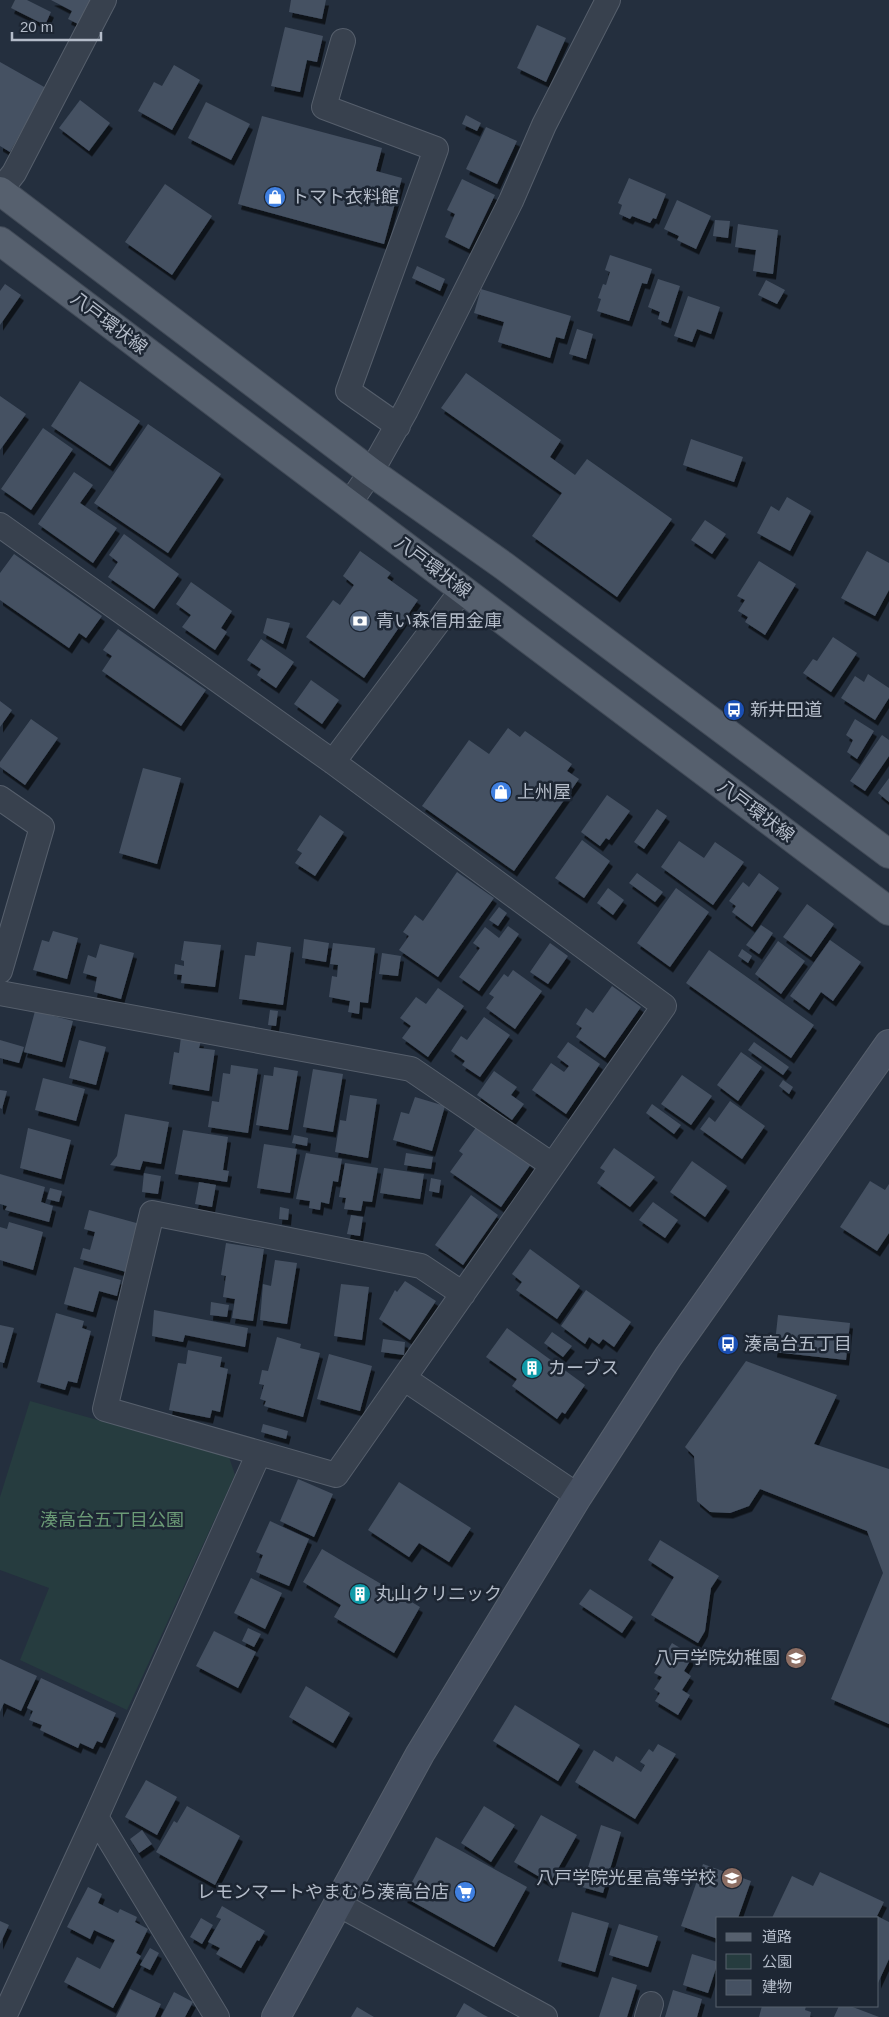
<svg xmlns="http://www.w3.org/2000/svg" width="889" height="2017" font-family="Arial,'Noto Sans JP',sans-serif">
  <defs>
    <filter id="shadow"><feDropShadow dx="3" dy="5.5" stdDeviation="0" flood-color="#0009"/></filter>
  </defs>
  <rect width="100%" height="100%" fill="#242f3e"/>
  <path fill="#263c3f" d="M30,1401L229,1457L235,1475L127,1710L20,1660L49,1588L0,1570V1497Z"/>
  <path fill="#455162" filter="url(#shadow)" d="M15,0H27L51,12L45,25L11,8Z
    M51,0H97L84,27L68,19L72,11Z
    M291,0H326L322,19L289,12Z
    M537,25L566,38L546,82L517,68Z
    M285,27L323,36L317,62L307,60L300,92L271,86Z
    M0,62L46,88L10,152L0,146Z
    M174,65L200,80L172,130L138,111L154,82L162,86Z
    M80,100L110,123L89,151L59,128Z
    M206,102L250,124L231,160L188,138Z
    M466,115L481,123L477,131L462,124Z
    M262,116L382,148L376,171L402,178L384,244L238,204Z
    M486,127L517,141L497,184L466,169Z
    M629,178L666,194L656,219L653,218L650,223L632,216L630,219L619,214L622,205L618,203Z
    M462,179L495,195L469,249L445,237L455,214L447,210Z
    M165,184L212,216L172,275L125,242Z
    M677,200L711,216L696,249L677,240L679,236L664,229Z
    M715,220L730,221L728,238L713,236Z
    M738,224L778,230L773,274L753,271L756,250L735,247Z
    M610,255L652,269L647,284L642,283L629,321L597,311L601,299L598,298L603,284L606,285L610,272L605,270Z
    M417,266L445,279L440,291L412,278Z
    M658,279L680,286L668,323L658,319L660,312L648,307Z
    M766,280L785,290L777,304L758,295Z
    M5,284L21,295L0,325V291Z
    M481,289L571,316L564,339L556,337L550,358L498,342L504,322L474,313Z
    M688,296L720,307L711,334L697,329L692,342L674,336Z
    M577,329L593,334L586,359L569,354Z
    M466,373L561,440L550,457L575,475L587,459L672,519L617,597L532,536L562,493L441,408Z
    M80,381L140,421L110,466L51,426Z
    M0,396L26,414L0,450Z
    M148,424L221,474L168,553L94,503Z
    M43,428L73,449L31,510L1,489Z
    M691,439L743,457L734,482L683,465Z
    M74,472L93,485L80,503L117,528L93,563L38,524Z
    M787,497L811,511L790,551L757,533L771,506L779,511Z
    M705,520L726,534L712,554L691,540Z
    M124,534L179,574L154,609L108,577L118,562L109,555Z
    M360,551L391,573L387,578L418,600L364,678L306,637L333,600L340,605L354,585L343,576Z
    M867,551L889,563V590L875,616L841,598Z
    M14,554L102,616L86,638L79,633L69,648L0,600V573Z
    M759,561L796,584L765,635L745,622L748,617L738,611L745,600L737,596Z
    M191,582L232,611L221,628L227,632L215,650L182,627L191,615L176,604Z
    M267,618L290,623L283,644L263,633Z
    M118,629L206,690L181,726L102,671L112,656L103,650Z
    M833,637L857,653L831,692L803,673L813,659L817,661Z
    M261,639L294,662L276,688L257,675L261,669L247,660Z
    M868,674L889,688V698L875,720L841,698L855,676L864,682Z
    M311,680L339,700L322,724L294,704Z
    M0,701L12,710L0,727Z
    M31,719L58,738L25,785L0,767V762Z
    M855,719L874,731L857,759L847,752L853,740L846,735Z
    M508,728L520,737L525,731L572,764L567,771L579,779L514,871L422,806L469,740L489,754Z
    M882,735L889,740V756L865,791L850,781Z
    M143,768L181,778L157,864L119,853Z
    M889,778V802L878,793Z
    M607,795L630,811L609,840L606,838L600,846L581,832Z
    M657,809L667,816L644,849L634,842Z
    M320,815L344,832L315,876L295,863L302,853L297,850Z
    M582,840L610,861L584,898L555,878Z
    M679,841L704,858L715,842L744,862L713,905L661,867Z
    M457,872L494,898L438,977L399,950L409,936L403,932L415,915L423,921Z
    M637,873L663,892L655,902L629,883Z
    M759,873L779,888L752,927L732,912L736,906L729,901L743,882L749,887Z
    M608,888L624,900L613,915L597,903Z
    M676,888L709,912L670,967L637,943Z
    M807,904L834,924L811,957L783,937Z
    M499,907L507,913L498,926L489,920Z
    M761,925L773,933L759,954L746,945Z
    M508,926L519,934L479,991L459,977L480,948L473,943L485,927L499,938Z
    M53,931L78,938L67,979L33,970L42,940L49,942Z
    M304,939L329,943L326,962L302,958Z
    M830,940L861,962L833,1001L821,992L809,1010L790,996Z
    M184,941L221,945L215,987L181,983L182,975L174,974L175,964L184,966V961L181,960Z
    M778,941L805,961L781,994L755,974Z
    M257,942L291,947L283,1005L239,999L245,955L255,956Z
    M333,943L375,948L368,1003L360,1002L359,1014L348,1012L350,1001L329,997L332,976L337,977L338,965L330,964Z
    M550,943L568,956L548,984L530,972Z
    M100,944L134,953L121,999L94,992L97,977L83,973L88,955L96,958Z
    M742,949L752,956L748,963L738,956Z
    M709,950L814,1025L791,1058L686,983Z
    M382,953L401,956L398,976L379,974Z
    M513,970L542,991L515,1029L486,1008L494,997L489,994L504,974L508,977Z
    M612,986L641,1007L605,1058L576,1037L582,1028L576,1024L586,1008L593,1013Z
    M438,988L464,1006L428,1057L402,1038L411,1026L400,1018L416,997L426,1004Z
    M270,1010L278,1011L276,1026L268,1025Z
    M35,1011L73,1021L62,1062L24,1052Z
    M484,1017L510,1035L480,1077L462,1065L465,1061L451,1051L461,1036L467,1040Z
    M181,1037L201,1041L199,1048L215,1050L209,1091L169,1084L174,1052L179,1053Z
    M0,1040L24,1047L19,1063L0,1058Z
    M79,1040L106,1047L96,1085L69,1078Z
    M568,1042L600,1064L566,1114L532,1090L551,1063L564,1072L569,1066L557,1057Z
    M754,1042L789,1067L783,1075L748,1050Z
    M741,1052L762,1067L738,1101L717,1085Z
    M231,1065L258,1069L248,1133L208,1127L212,1101L219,1102L223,1073L230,1074Z
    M274,1067L298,1071L288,1130L256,1125L264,1075L273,1076Z
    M313,1069L343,1074L333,1132L303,1127Z
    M494,1071L517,1087L511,1095L524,1104L512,1120L477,1095Z
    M682,1075L712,1096L691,1125L661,1104Z
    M43,1078L85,1089L76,1121L35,1110Z
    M783,1080L793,1087L789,1094L779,1086Z
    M0,1090L7,1091L2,1109L0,1108Z
    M350,1095L377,1099L368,1158L335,1152L340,1120L346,1121Z
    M415,1097L445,1106L432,1151L393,1140L401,1112L409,1114Z
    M730,1101L765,1126L742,1159L700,1129L709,1117L715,1122Z
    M652,1104L681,1125L674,1134L646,1113Z
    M125,1114L169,1122L161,1164L143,1161L140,1170L110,1165L117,1156Z
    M477,1126L531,1164L501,1207L450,1172L463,1154L459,1151Z
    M28,1128L71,1140L61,1179L20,1168Z
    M183,1130L228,1137L223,1170L229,1171L227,1182L175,1174Z
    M294,1135L308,1138L307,1146L292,1143Z
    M264,1144L297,1149L290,1193L257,1188Z
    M614,1148L655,1177L630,1207L597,1183L605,1171L600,1168Z
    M306,1153L342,1159L338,1182L333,1181L329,1204L321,1202L320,1210L309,1208L310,1201L296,1199Z
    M406,1153L433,1157L431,1169L404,1165Z
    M692,1161L727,1186L705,1217L670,1192Z
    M345,1163L378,1168L372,1202L363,1201L361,1211L344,1209L346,1198L339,1197Z
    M384,1168L424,1174L420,1199L380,1193Z
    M144,1173L161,1176L158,1194L142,1192Z
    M0,1174L45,1187L41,1202L53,1206L49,1222L5,1210L7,1206L0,1204Z
    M431,1178L441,1180L439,1193L429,1191Z
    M870,1181L885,1190L889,1184V1233L877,1251L840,1227Z
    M199,1182L216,1185L212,1207L195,1204Z
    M50,1188L62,1191L59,1202L47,1199Z
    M471,1195L498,1215L463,1265L435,1245Z
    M653,1202L678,1220L665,1238L639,1220Z
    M280,1207L289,1209L288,1220L279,1219Z
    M89,1210L140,1224L126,1272L80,1259L83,1248L90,1250L95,1232L84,1229Z
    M351,1215L363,1217L360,1236L347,1234Z
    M9,1222L43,1232L33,1270L0,1260V1227L7,1229Z
    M226,1243L264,1249L253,1321L232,1318L235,1299L223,1297L226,1276L221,1275Z
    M530,1249L580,1286L557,1319L516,1290L522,1282L512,1274Z
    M275,1260L297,1263L287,1324L260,1320L263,1284L271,1286Z
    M74,1267L121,1280L117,1296L99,1291L93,1312L64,1304Z
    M405,1281L436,1301L410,1340L379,1319L395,1290L397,1292Z
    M341,1284L369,1287L362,1340L334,1336Z
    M586,1290L631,1322L614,1347L603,1339L599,1344L589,1337L585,1344L561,1326Z
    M211,1302L229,1305L227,1317L210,1315Z
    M154,1310L248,1328L245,1347L185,1335L183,1342L152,1336Z
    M56,1313L84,1321L82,1328L91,1331L77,1383L68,1381L65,1390L37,1382Z
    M778,1315L850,1323L846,1360L774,1352Z
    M0,1325L14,1328L4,1363L0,1362Z
    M507,1328L585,1385L565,1414L562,1412L557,1419L512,1386L517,1379L486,1357Z
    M552,1332L572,1346L563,1357L544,1343Z
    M277,1337L301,1344L300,1348L320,1353L303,1417L264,1406L266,1401L260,1399L264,1385L259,1384L262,1370L268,1371Z
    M383,1339L405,1342L404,1355L381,1352Z
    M188,1350L222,1357L220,1367L228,1369L220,1412L212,1410L210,1418L169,1410L178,1363L186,1364Z
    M329,1354L372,1366L360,1411L317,1399Z
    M746,1361L837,1395L814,1444L889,1469V1724L831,1699L883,1573L867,1531L760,1489L749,1506L730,1513L710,1512L697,1501L694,1456L685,1447Z
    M263,1424L288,1431L286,1439L261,1432Z
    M298,1479L333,1494L314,1537L280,1521Z
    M399,1482L471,1528L449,1562L419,1543L409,1557L368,1530Z
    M270,1521L309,1539L289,1586L256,1572L263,1555L256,1552Z
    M660,1540L719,1576L711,1588L705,1631L698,1643L651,1615L674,1577L648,1560Z
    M322,1549L420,1607L394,1653L334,1617L341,1605L303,1582Z
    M251,1578L282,1593L265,1629L234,1613Z
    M590,1589L633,1617L622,1633L579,1604Z
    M248,1628L261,1634L254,1647L242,1641Z
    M214,1631L256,1652L238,1688L196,1666Z
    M672,1643L693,1656L684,1671L691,1676L682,1690L690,1695L678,1715L655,1701L660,1693L654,1689L662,1677L654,1673Z
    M0,1659L37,1676L21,1711L4,1703L0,1712Z
    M41,1678L116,1713L102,1743L97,1741L93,1749L80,1743L78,1748L40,1730L42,1725L29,1720L33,1711L27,1708Z
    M306,1686L350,1713L333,1743L289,1717Z
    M515,1705L580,1745L558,1781L493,1741Z
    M658,1744L676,1754L635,1819L575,1782L594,1750L613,1762L616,1756L641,1772L645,1765L640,1762L649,1749L653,1752Z
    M146,1780L177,1797L157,1835L125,1817Z
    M187,1806L240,1836L215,1885L156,1852L174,1821L177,1823Z
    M484,1806L515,1825L491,1862L461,1843Z
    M541,1815L577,1835L550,1883L514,1862Z
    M601,1825L621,1832L603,1893L582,1887Z
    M142,1830L152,1844L139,1853L130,1839Z
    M436,1837L527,1887L494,1947L404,1897Z
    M703,1864L751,1881L738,1918H718V1939L681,1926Z
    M820,1872L884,1902L877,1916L889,1922V1959L878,1983V1918H772L792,1876L813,1886Z
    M88,1887L102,1894L98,1903L118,1913L120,1909L137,1917L135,1922L148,1929L136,1953L141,1956L113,2008L64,1982L77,1957L100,1969L115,1940L94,1930L90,1939L67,1927Z
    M222,1906L265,1931L259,1941L257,1940L241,1968L216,1954L220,1948L208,1942L221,1919L216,1917Z
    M572,1912L609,1923L595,1972L558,1961Z
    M201,1918L213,1925L202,1944L190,1937Z
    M0,1921L9,1925L0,1944Z
    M619,1924L658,1936L648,1967L609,1955Z
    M150,1948L159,1953L150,1970L140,1965Z
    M692,1954L718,1962L708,1993L683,1985Z
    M612,1977L637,1985L627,2017H599Z
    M130,1989L161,2004L155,2017H116Z
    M673,1990L702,1999L697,2017H665Z
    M174,1992L193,2002L185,2017H161Z
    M464,2003L484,2015L488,2017H456Z
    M762,2006H806L805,2010L811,2012L810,2017H759Z
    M839,2006H850L879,2017H834Z
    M357,2007L374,2017H351Z"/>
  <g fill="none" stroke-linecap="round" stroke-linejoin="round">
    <g stroke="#565f6c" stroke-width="26">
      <path id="street" d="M343,41L324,107L436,149L348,391L398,426
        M0,191L14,173L104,0
        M349,504L371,472L406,410L511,201L544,125L608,0
        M0,525L333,762L664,1006L336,1475L105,1409L152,1213L421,1266L463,1294
        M333,762L463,589
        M0,798L42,827L0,971
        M0,993L411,1069L552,1165
        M405,1379L578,1496
        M96,1817L259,1453
        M338,1904L545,2017
        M4,2017L96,1817L217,2017
        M647,2017L651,2004"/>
    </g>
    <g stroke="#565f6c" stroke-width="30">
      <path id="secondary" d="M276,2017L420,1754L578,1496L668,1357L889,1044"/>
    </g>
    <g stroke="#414a57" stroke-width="30">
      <path id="primary" d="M0,191L371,472L504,566L889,854
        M0,241L889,911"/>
    </g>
    <use href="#street" stroke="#38414e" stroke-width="24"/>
    <use href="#secondary" stroke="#465061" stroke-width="28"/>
    <use href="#primary" stroke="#56606e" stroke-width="28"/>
  </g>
  <defs>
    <g id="shop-disc" transform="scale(1.125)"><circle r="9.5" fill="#3f7fe0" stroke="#1d2633"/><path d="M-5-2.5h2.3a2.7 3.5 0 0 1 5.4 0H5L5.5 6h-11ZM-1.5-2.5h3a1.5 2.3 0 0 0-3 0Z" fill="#fff"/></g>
    <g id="bank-disc" transform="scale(1.125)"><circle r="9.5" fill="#5c6f8a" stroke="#1d2633"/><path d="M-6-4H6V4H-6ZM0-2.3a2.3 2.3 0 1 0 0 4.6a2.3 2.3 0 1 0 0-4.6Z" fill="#fff"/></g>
    <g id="bus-disc" transform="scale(1.125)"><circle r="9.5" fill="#1a4fb4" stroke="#1d2633"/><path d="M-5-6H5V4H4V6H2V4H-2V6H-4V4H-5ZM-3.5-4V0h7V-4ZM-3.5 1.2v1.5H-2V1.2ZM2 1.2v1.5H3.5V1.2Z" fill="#fff"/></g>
    <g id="building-disc" transform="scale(1.125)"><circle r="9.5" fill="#0f9aa8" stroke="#1d2633"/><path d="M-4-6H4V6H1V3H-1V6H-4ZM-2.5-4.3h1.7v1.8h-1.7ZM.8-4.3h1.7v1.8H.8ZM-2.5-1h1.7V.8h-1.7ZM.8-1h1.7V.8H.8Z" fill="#fff"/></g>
    <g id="school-disc" transform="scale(1.125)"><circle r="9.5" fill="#8d6e63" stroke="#1d2633"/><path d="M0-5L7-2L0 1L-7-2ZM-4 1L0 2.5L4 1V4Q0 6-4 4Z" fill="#fff"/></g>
    <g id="supermarket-disc" transform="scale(1.125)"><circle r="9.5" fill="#3f7fe0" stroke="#1d2633"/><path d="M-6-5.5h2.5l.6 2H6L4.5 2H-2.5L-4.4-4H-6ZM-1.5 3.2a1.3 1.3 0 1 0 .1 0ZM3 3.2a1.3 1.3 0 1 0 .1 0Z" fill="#fff"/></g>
  </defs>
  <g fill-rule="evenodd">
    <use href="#shop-disc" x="275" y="197"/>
    <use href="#bank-disc" x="360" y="621"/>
    <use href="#bus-disc" x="734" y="710"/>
    <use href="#shop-disc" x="501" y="792"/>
    <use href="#bus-disc" x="728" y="1344"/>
    <use href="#building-disc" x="532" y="1368"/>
    <use href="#building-disc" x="360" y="1594"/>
    <use href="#school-disc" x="796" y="1658"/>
    <use href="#school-disc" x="732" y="1878"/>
    <use href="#supermarket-disc" x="465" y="1892"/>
  </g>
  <g text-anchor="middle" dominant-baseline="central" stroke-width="5" stroke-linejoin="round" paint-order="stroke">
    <g font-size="18" fill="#b4bcc9" stroke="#1d2633" text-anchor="start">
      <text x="291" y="197">トマト衣料館</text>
      <text x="376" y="621">青い森信用金庫</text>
      <text x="750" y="710">新井田道</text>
      <text x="517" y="792">上州屋</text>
      <text x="744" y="1344">湊高台五丁目</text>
      <text x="548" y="1368">カーブス</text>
      <text x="376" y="1594">丸山クリニック</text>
      <text x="780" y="1658" text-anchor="end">八戸学院幼稚園</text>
      <text x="716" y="1878" text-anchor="end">八戸学院光星高等学校</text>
      <text x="449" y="1892" text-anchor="end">レモンマートやまむら湊高台店</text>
    </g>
    <g font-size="18" fill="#b4bcc9" stroke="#1d2633">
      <text transform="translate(109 323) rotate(37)">八戸環状線</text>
      <text transform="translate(433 567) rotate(37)">八戸環状線</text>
      <text transform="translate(756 811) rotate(37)">八戸環状線</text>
    </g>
    <g font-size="18" fill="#6b9a76" stroke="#1d2633">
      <text x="112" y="1520">湊高台五丁目公園</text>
    </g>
  </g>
  <rect x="716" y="1917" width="162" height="90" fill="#1d2633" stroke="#59626f"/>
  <rect x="726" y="1933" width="25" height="8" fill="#56606e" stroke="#59626f"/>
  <text x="762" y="1942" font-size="15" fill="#b4bcc9">道路</text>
  <rect x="726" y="1954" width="25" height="15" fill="#263c3f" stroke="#59626f"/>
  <text x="762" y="1967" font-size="15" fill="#b4bcc9">公園</text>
  <rect x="726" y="1980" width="25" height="15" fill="#455162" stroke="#59626f"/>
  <text x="762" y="1992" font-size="15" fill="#b4bcc9">建物</text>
  <path d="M12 32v8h89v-8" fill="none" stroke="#b4bcc9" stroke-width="2.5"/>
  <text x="20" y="32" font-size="15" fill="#b4bcc9" stroke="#1d2633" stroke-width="4" paint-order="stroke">20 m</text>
</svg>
